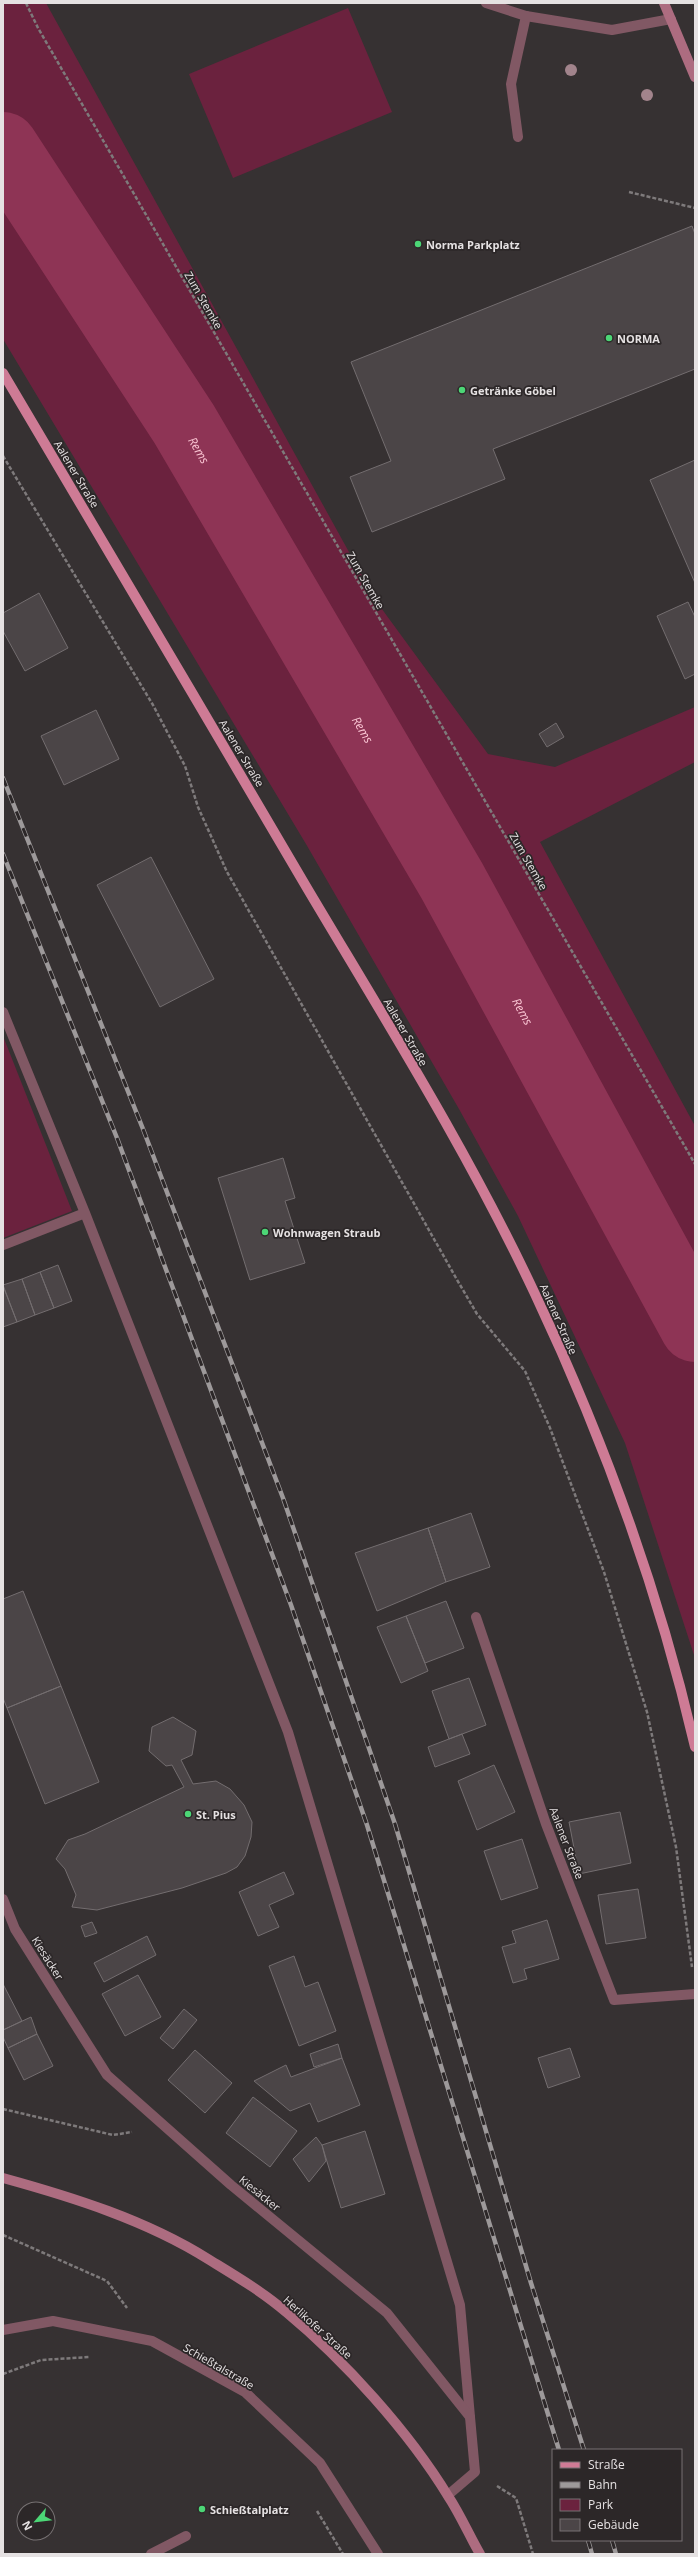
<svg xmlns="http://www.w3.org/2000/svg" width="698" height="2557" font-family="'Open Sans',sans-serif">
  <rect width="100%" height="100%" fill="#363132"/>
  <path fill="#6b223e" d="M3,3H46L376,601L488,754L555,767L695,707V762L540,842L695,1126V1658L625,1443L518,1216L459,1109L306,844L3,339Z
    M348,8L392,112L233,178L189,74Z
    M3,1036L72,1211L3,1238Z"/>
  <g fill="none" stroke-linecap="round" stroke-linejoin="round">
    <path stroke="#8e3455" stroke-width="70" id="s1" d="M3,147L184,424L452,881L695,1327"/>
  </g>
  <path fill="#4b4547" stroke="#736d6f" d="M692,226L695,234V369L493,449L505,479L372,532L350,477L391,461L351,362Z
    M695,460V583L650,480Z
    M39,593L68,648L25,671L3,631V613Z
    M688,602L695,617V674L685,679L657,616Z
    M96,710L119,759L64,785L41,736Z
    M556,723L564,737L547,747L539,734Z
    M151,857L214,979L160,1007L97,885Z
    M283,1158L295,1198L285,1201L305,1263L250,1280L218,1178Z
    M58,1265L72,1301L54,1308L40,1272Z
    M40,1272L54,1308L35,1315L22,1279Z
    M22,1279L35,1315L17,1322L3,1285Z
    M3,1286L17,1322L3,1327Z
    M471,1513L490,1567L446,1582L428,1528Z
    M428,1528L446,1582L377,1611L355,1553Z
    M23,1591L61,1686L7,1708L3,1698V1599Z
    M446,1601L464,1648L425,1663L406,1616Z
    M406,1616L428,1671L401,1683L377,1627Z
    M469,1678L486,1725L449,1739L432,1691Z
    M61,1686L99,1782L45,1804L7,1708Z
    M173,1717L196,1731L192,1755L181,1760L193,1784L216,1781L230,1789L244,1805L252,1822L251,1837L245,1856L237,1867L226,1873L182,1888L97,1910L72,1907L76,1895L65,1869L56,1859L68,1840L85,1834L184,1787L172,1765L166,1766L149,1751L152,1727Z
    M462,1734L470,1754L435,1767L428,1747Z
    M494,1765L515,1812L477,1830L458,1781Z
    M620,1812L631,1863L579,1874L569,1822Z
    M522,1839L538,1888L501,1900L484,1851Z
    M284,1872L294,1894L269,1905L279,1927L258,1936L239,1892Z
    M638,1889L646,1938L606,1944L598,1895Z
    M547,1920L559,1959L524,1969L527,1979L513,1983L502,1947L516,1943L512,1931Z
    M92,1922L97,1933L85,1937L81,1926Z
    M147,1936L156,1955L104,1982L94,1963Z
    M294,1956L305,1987L318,1982L336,2031L299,2046L269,1966Z
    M138,1975L161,2017L125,2036L102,1994Z
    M3,1984L22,2021L3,2030Z
    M184,2009L197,2020L173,2049L160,2038Z
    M31,2017L37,2034L8,2048L3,2037V2030Z
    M37,2034L53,2066L24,2080L8,2048Z
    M338,2044L342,2058L314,2067L310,2054Z
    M570,2048L580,2077L548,2088L538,2058Z
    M195,2050L232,2083L205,2113L168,2080Z
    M342,2058L360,2105L318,2122L310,2103L290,2111L254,2081L286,2065L291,2077Z
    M253,2097L297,2131L270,2167L226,2133Z
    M365,2131L385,2194L341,2208L322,2145Z
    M316,2137L322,2145L326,2161L309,2182L293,2159Z"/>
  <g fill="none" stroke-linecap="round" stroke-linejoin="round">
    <path stroke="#7e7a7b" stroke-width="2.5" stroke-dasharray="4 2" stroke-linecap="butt" d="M26,3L38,28L695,1164
      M629,192L695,208
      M3,456L153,705L185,766L198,807L227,872L456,1278L477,1314L525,1371L550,1428L604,1572L647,1712L676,1847L692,1967
      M3,2109L113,2135L132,2132
      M3,2235L107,2281L127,2308
      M3,2374L41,2360L90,2357
      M497,2486L516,2498L533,2554
      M317,2511L343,2554"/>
    <path stroke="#815864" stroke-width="10" d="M518,137L511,84L526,16
      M3,1012L85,1213L288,1732L460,2305L470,2417
      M3,1245L85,1213
      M476,1617L546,1824L614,2000L695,1994
      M151,2554L186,2536"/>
    <path stroke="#815864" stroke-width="10" d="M486,3L526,16L612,30L671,19
      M3,1899L15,1929L107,2075L231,2185L387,2313L470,2417L475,2472L448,2495
      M3,2330L53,2321L152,2341L245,2392L320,2463L378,2554"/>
    <path stroke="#ad6c80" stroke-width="10" d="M664,3L695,77
      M3,2178C72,2197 146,2220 208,2259C234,2275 263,2292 286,2312C344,2360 409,2432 448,2496C460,2514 469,2535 480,2554"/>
    <path stroke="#ce7b95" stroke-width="10" d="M3,373C105,545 206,716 307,888C386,1021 469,1153 535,1294C603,1438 659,1591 695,1747"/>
    <g stroke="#9d999a" stroke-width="4.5">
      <path id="rail" d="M3,778L143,1129L283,1498L395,1824L531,2283L584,2450
        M3,854L117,1138L291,1605L367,1825L559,2450
        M588,2540L592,2554
        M612,2540L616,2554"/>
    </g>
    <use href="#rail" stroke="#2c2728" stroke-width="3" stroke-dasharray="9" stroke-linecap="butt"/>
  </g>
  <g fill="#a2848c">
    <circle cx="571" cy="70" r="6"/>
    <circle cx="647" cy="95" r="6"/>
  </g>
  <g fill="#4cd676" stroke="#2c2728" stroke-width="1.5">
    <circle cx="418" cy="244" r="4"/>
    <circle cx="609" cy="338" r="4"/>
    <circle cx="462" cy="390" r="4"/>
    <circle cx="265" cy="1232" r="4"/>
    <circle cx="188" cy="1814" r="4"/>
    <circle cx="202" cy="2509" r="4"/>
  </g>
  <g text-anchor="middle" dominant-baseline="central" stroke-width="3.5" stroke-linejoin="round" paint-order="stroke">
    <g font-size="11" font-weight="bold" fill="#e5e1e2" stroke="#2c2728" text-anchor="start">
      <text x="426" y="244">Norma Parkplatz</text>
      <text x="617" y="338">NORMA</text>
      <text x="470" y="390">Getränke Göbel</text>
      <text x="273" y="1232">Wohnwagen Straub</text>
      <text x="196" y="1814">St. Pius</text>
      <text x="210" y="2509">Schießtalplatz</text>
    </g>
    <g font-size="11" fill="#e5e1e2" stroke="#2c2728">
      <text transform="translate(204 300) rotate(60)">Zum Stemke</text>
      <text transform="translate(77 474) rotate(59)">Aalener Straße</text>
      <text transform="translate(366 580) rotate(60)">Zum Stemke</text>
      <text transform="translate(242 753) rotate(59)">Aalener Straße</text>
      <text transform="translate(529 861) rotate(60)">Zum Stemke</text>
      <text transform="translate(406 1032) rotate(60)">Aalener Straße</text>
      <text transform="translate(559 1319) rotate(66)">Aalener Straße</text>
      <text transform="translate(567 1843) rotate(69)">Aalener Straße</text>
      <text transform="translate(48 1958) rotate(58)">Kiesäcker</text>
      <text transform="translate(260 2193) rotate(39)">Kiesäcker</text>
      <text transform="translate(318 2327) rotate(42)">Herlikofer Straße</text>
      <text transform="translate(219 2366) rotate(30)">Schießtalstraße</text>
    </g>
    <g font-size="12" font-style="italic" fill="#fcc7d5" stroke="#2c2728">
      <text stroke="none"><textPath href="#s1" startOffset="361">Rems</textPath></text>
      <text stroke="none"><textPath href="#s1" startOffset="685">Rems</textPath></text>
      <text stroke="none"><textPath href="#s1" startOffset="1009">Rems</textPath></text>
    </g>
  </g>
  <rect width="698" height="2557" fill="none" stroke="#e5e1e2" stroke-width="8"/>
  <rect x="552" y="2449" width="130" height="92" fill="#2c2728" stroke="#767172"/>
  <rect x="560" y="2462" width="20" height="6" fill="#ce7b95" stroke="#767172"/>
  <text x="588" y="2469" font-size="12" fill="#e5e1e2">Straße</text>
  <rect x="560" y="2482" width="20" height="6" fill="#9d999a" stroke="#767172"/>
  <text x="588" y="2489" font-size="12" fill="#e5e1e2">Bahn</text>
  <rect x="560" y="2499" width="20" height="12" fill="#6b223e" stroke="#767172"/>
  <text x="588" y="2509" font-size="12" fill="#e5e1e2">Park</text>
  <rect x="560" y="2519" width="20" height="12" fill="#4b4547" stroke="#767172"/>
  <text x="588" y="2529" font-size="12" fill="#e5e1e2">Gebäude</text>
  <g transform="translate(36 2521) rotate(242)"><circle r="19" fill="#2c2728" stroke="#767172"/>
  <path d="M0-3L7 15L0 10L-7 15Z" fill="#4cd676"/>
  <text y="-6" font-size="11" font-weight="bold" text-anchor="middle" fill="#e5e1e2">N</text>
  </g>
</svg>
